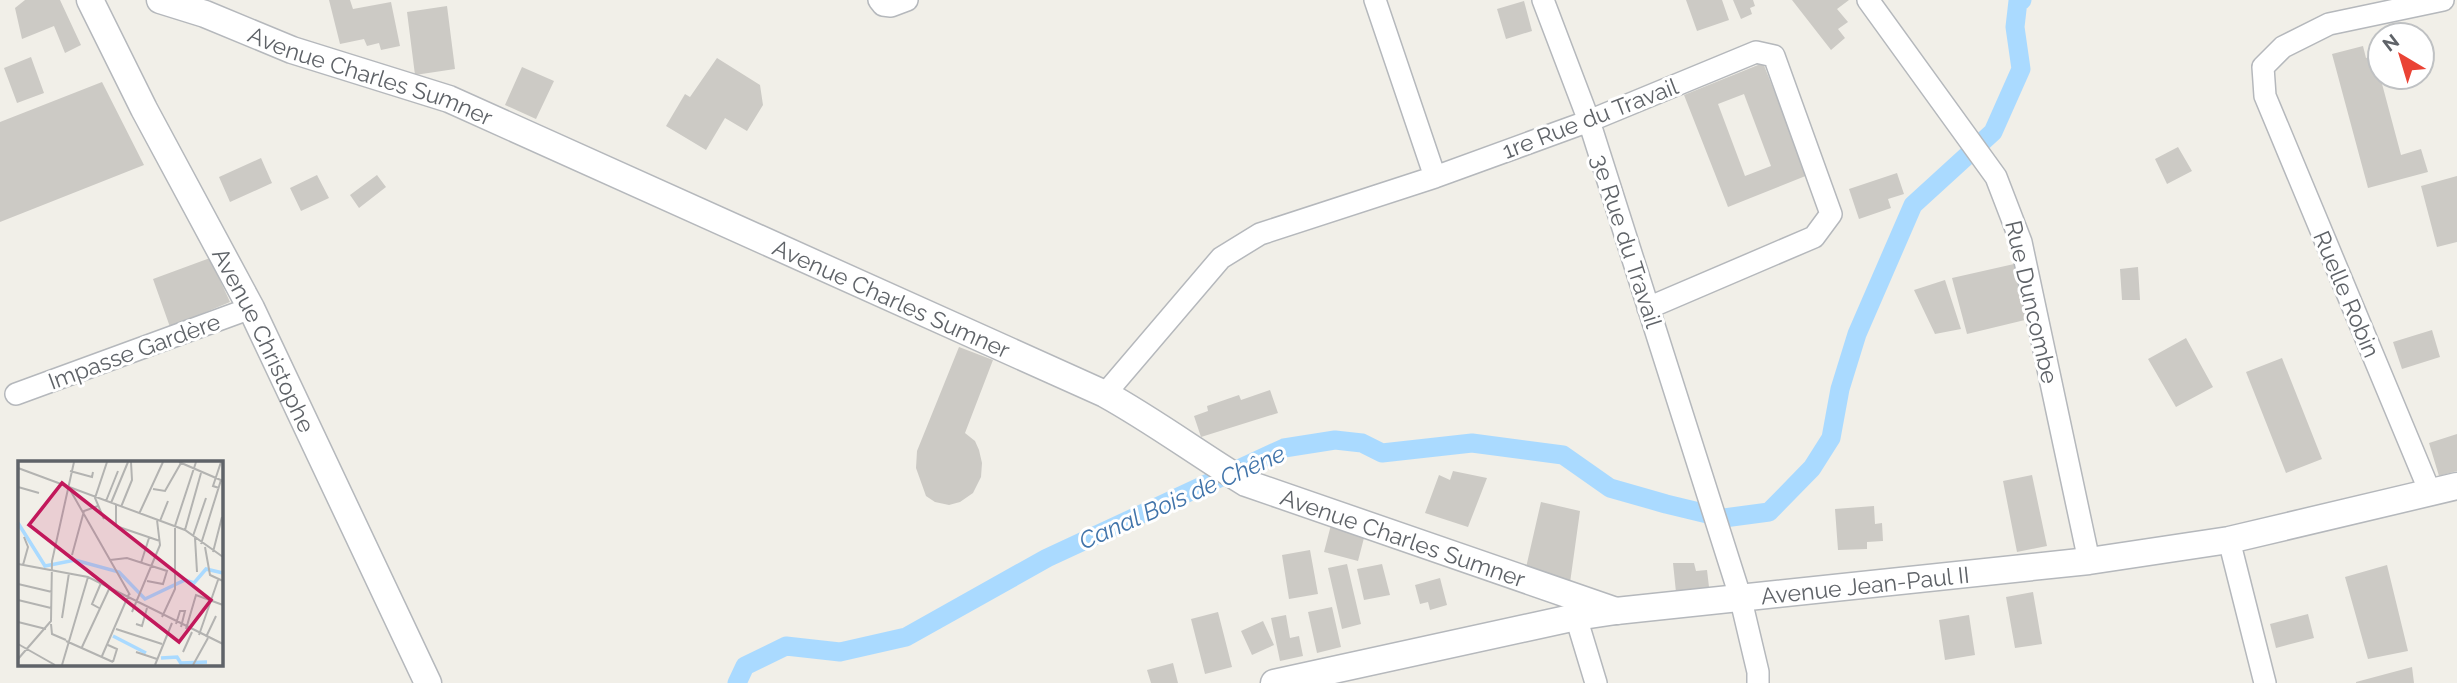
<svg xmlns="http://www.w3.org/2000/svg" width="2457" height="683" font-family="Raleway,sans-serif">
  <rect width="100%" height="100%" fill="#f1efe8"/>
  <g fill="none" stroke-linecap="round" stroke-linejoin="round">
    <path stroke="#aadaff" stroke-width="19" d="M737,683L745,666L786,646L840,652L906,637L1047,558L1284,448L1335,440L1362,443L1382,453L1472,443L1563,455L1610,488L1666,504L1724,518L1769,512L1812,468L1831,438L1840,389L1857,334L1913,205L1993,132L2021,69L2015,27L2018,1L2022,0"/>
  </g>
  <path fill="#cccac5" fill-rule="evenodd" d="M25,0H60L81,45L65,53L54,26L22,39L15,8Z
    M329,0H350L353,9L391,2L400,46L381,50L379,43L367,46L364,39L340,44Z
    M1686,0H1722L1729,20L1697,31Z
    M1733,0H1753L1755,6L1750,8L1752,14L1741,19Z
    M1792,0H1849L1837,9L1848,22L1838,29L1845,38L1831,50Z
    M1524,1L1532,31L1506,39L1497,9Z
    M447,6L455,69L415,75L407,12Z
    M2363,46L2366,58L2380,54V77H2388L2381,80L2401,155L2421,149L2428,172L2368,188L2332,54Z
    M2422,47L2428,67L2422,69Z
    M31,57L44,93L17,103L4,68Z
    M717,58L760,85L763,105L747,131L725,118L706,150L666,126L685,94L690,97Z
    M1763,63L1808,175L1728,207L1684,95ZM1744,94L1771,166L1745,176L1718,104Z
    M522,67L554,81L536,119L505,105Z
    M102,82L144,165L0,222V122Z
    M2178,147L2192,171L2167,184L2155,159Z
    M261,158L272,183L230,202L219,177Z
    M1897,173L1904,194L1888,199L1891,208L1859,219L1849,189Z
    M317,175L329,198L301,211L290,188Z
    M377,175L386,187L359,208L350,195Z
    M2457,176V242L2437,247L2421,186Z
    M210,258L230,302L170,327L153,279Z
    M2014,264L2029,319L1967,334L1952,278Z
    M2138,267L2140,300H2122L2120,269Z
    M1945,280L1961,329L1935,334L1914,290Z
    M2432,330L2440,357L2402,369L2393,342Z
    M2186,338L2213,387L2176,407L2148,359Z
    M959,347L993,360L965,433L975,441L979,450L982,463L981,477L973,493L960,502L949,505L935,502L926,496L916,468L917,451Z
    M2282,358L2322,459L2286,473L2246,372Z
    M1270,390L1278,413L1201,437L1194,416L1208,411L1207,406L1239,395L1241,400Z
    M2457,434V471L2439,476L2429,443Z
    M1453,471L1487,478L1468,527L1425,513L1439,475L1450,480Z
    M2032,475L2047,546L2017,552L2003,481Z
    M1541,502L1580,511L1569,590L1525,572Z
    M1874,506L1875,524L1882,523L1883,541L1867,542V549L1838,550L1835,509Z
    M1331,525L1365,534L1358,561L1324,552Z
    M1310,550L1318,594L1289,599L1282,555Z
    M1673,563H1694L1696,571L1707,570L1709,587L1702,588L1703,599L1677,602Z
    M1347,564L1361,624L1342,629L1328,568Z
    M1382,564L1390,595L1364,600L1357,569Z
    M2387,565L2408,651L2368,659L2345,577Z
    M1440,578L1447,605L1430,610L1428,602L1420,604L1415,585Z
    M2033,592L2042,644L2015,648L2006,597Z
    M1332,607L1341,647L1317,653L1308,612Z
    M1218,612L1232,667L1205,674L1191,619Z
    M2308,614L2314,638L2276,648L2270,624Z
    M1286,615L1290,638L1299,636L1303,656L1280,661L1271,618Z
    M1969,615L1975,655L1945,660L1939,620Z
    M1263,621L1274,645L1252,655L1241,631Z
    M1173,663L1178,683H1151L1147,670Z
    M2412,667L2414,683H2356V682Z"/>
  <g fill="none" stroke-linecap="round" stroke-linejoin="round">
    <g stroke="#b5b8bc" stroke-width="24">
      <path id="minor" d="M879,0L883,5L891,6L907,0
        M1375,0L1435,177
        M1543,0L1589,121L1740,596L1758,672V683
        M1868,0L1996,177L2021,242L2089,561
        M16,394L251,308
        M1105,394L1221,258L1260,234L1435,177L1589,121L1756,52L1774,56L1831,214L1814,237L1648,308
        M2430,492L2265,96L2263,67L2283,47L2329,24L2443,0
        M2229,540L2265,683
        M1576,617L1596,683"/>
    </g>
    <g stroke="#b5b8bc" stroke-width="29">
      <g id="tertiary">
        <path id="s1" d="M90,0L144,109L251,308L428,683"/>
        <path id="s2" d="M160,0L205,14L292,50L449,99L1105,394C1154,421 1198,454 1246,483L1616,611"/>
        <path id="s3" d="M1274,683L1576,617L1616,611L2089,561L2229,540L2457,486"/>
      </g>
    </g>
    <use href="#minor" stroke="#fff" stroke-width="21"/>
    <use href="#tertiary" stroke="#fff" stroke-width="26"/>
  </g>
  <g text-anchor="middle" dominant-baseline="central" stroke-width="6" stroke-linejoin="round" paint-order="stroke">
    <g font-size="23" fill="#5f6368" stroke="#fff">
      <text stroke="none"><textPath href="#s2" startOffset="224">Avenue Charles Sumner</textPath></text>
      <text transform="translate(1590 118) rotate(-21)">1re Rue du Travail</text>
      <text transform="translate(1627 241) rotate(72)">3e Rue du Travail</text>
      <text transform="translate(2347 294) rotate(67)">Ruelle Robin</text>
      <text stroke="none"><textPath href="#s2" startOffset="791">Avenue Charles Sumner</textPath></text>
      <text transform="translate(2032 302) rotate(77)">Rue Duncombe</text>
      <text stroke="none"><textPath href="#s1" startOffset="382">Avenue Christophe</textPath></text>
      <text transform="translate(134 351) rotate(-20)">Impasse Gardère</text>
      <text stroke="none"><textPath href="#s2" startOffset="1358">Avenue Charles Sumner</textPath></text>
      <text stroke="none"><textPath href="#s3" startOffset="600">Avenue Jean-Paul II</textPath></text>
    </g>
    <g font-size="24" font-style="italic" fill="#4174aa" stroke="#fff">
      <text transform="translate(1182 497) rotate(-24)">Canal Bois de Chêne</text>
    </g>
  </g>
  <g transform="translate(18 461)">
    <rect width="205" height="205" fill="#f1efe8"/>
    <path fill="none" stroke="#aadaff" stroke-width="3.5" d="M0,62L27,105L57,99L101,111L127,138L167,119L176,122L188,108L205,112M95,175L128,192M143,197L159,196L164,204M163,202L189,201"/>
    <path fill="none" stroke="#b3b3b1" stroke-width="2" d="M161,1L205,20M0,7L167,69L205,96M52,10L74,16L75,11M0,26L21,32M51,27L112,134M201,27L195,25L203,1M135,28L147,30L163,2M88,40L100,10M93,42L110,1M98,44V65L142,80M103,46L114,19L113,1M121,53L145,1M86,58L77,37L89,1M142,60L150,40M167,69L183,12M175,75L188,37M177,77L179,111M183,83L203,19M187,86L192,114L205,120M195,91L204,56M54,94L66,50L80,45M92,99L109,97L149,110L145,123L129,120M123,102L131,77M0,103L70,116L205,183M5,104L10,86L6,76M0,123L34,131M0,139L33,147M81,147L74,143L83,122M114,151L142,84L139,59M144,156L157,128V65L178,1M44,157L51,112M0,161L28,168M33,163L34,173L48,179M118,163L124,165L129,147M158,163L162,150H167L163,166M98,168L144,183M168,168L178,134L205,144M181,174L200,119M188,176L198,155M48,180L95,201M0,183L37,204M90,184L99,188L95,201M64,186L92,126M118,191L139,198M165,191L174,171M84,195L111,133M0,198L33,160L34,100L56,1M44,204L70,116M137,204L154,162M175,204L190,177"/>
    <path fill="#c2185b" fill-opacity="0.15" stroke="#c2185b" stroke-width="3.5" d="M44,22L193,139L161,181L11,64Z"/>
    <rect width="205" height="205" fill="none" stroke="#5f6368" stroke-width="3.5"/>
  </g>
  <g transform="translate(2401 56) rotate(322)"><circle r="33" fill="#ffffff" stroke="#bfc1c3" stroke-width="2"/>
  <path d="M0-5L12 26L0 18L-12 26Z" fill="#ea4335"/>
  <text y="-10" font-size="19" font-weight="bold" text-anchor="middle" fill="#5f6368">N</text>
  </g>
</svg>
